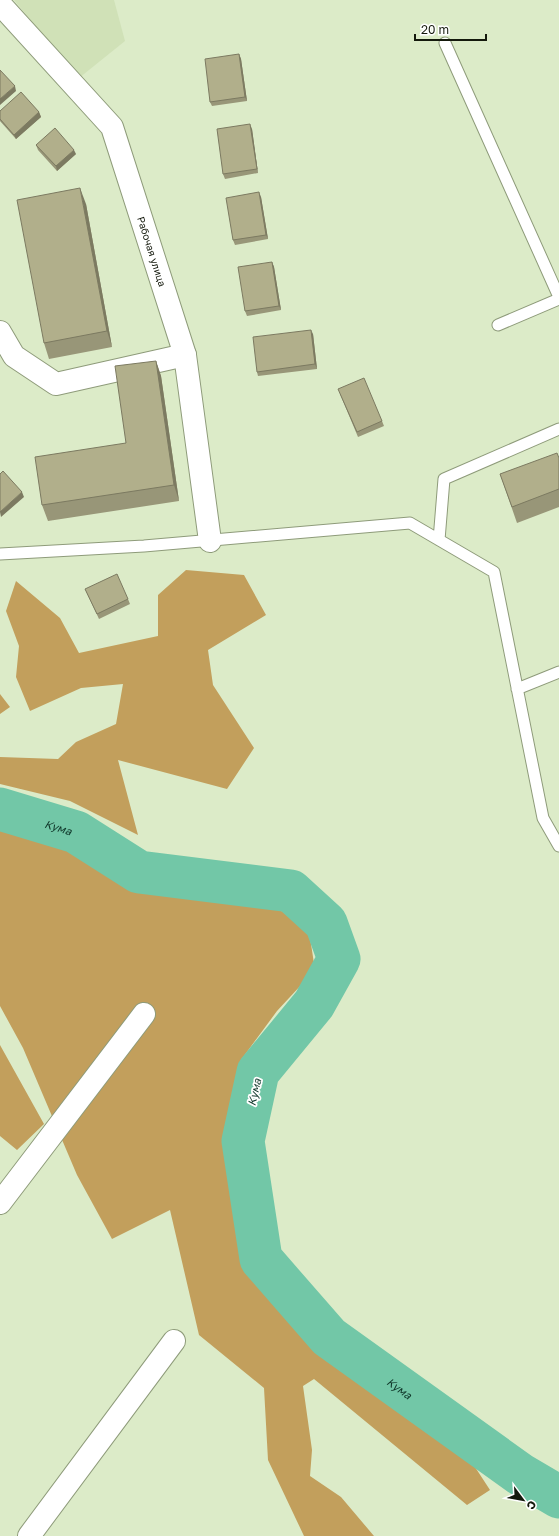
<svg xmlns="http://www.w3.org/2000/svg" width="559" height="1536" font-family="'Golos Text',sans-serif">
  <rect width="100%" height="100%" fill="#dcebc8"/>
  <path fill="#d0e1b7" d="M14,0H114L125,41L79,78Z"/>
  <path fill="#c29f5c" d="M186,570L244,575L266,615L208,650L213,685L254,748L227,789L118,760L138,835L70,801L0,784V757L58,759L76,742L116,724L123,684L81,688L30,711L16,677L19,646L6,611L16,581L60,618L79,653L158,636V595Z
    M0,694L10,707L0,714Z
    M0,825L79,853L126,887L269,902L309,931L315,970L277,1011L241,1060L226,1131L248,1266L324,1353L475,1467L490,1490L467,1505L314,1379L303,1386L312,1450L310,1476L341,1497L374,1536H304L268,1460L264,1388L199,1335L170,1210L112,1239L77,1175L23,1048L0,1006Z
    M0,1045L44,1124L17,1150L0,1136Z"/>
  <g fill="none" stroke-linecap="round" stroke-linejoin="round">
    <path stroke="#72c7a7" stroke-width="43" id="s1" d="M0,809L76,832L139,872L291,891L326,923L339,959L314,1004L258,1072L243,1141L261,1259L329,1337L520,1474L559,1497"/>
    <g stroke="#8e9b7a" stroke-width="13">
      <path id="lane" d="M445,43L559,297
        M498,325L559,299
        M439,540L444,479L559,429
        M0,554L144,546L410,523L494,572L543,818L559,846
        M517,689L559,672"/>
    </g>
    <g stroke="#8e9b7a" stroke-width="24">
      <g id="street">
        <path id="s2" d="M0,4L112,127L185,355L210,541"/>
        <path d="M0,332L14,356L56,384L185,355"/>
        <path d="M0,1203L144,1014"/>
        <path d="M29,1536L174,1341"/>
      </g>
    </g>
    <use href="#lane" stroke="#fff" stroke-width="11"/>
    <use href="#street" stroke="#fff" stroke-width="22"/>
  </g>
  <path fill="#989678" d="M239,54L241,59L247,101L212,106L210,102Z
    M0,111L39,112L41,117L16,139L0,121Z
    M252,129L258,173L225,179L223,174Z
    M36,145L76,154L57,171L38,150Z
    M261,197L268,239L235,245L233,240Z
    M86,204L112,347L49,359L44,343Z
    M272,262L274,267L281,310L247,316L245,311Z
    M313,334L317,369L258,376L257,372Z
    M156,361L161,376L179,501L48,521L42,505L126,443Z
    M340,394L382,421L384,426L358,437Z
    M559,458V507L517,523L500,474Z
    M85,589L128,599L130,604L99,619Z"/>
  <path fill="#7c7a61" d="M239,54L241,59L247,101L245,97Z
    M15,86L16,91L0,105V99Z
    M39,112L41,117L16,139L14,135Z
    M250,124L252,129L258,173L257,169Z
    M74,150L76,154L57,171L56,166Z
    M80,188L86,204L112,347L107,331Z
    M259,192L261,197L268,239L266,235Z
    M272,262L274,267L281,310L279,306Z
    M311,330L313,334L317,369L315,364Z
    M156,361L161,376L179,501L174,485Z
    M22,492L24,497L1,517L0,512Z"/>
  <path fill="#b1af8b" stroke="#7c7a61" d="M239,54L245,97L210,102L205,59Z
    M0,70L15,86L0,99Z
    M21,92L39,112L14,135L0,119V111Z
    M250,124L257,169L223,174L217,129Z
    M55,128L74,150L56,166L36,145Z
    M80,188L107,331L44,343L17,200Z
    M259,192L266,235L233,240L226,198Z
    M272,262L279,306L245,311L238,267Z
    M311,330L315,364L257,372L253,337Z
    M156,361L174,485L42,505L35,457L126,443L115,366Z
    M364,378L382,421L357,432L338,389Z
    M557,453L559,458V489L512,507L500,474Z
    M3,471L22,492L0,512V474Z
    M117,574L128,599L97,614L85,589Z"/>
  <g text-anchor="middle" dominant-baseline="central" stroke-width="3.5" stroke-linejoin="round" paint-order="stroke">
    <g font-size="10" fill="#14190c" stroke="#fff">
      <text stroke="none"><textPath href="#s2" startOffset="297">Рабочая улица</textPath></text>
    </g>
    <g font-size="11" font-style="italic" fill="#0f3629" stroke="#fff">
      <text stroke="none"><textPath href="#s1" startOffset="61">Кума</textPath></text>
      <text transform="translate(254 1092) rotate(-77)">Кума</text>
      <text stroke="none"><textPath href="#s1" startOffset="913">Кума</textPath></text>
    </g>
  </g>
  <g transform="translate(523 1500) rotate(122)" stroke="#ffffff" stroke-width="3" paint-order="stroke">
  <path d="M0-3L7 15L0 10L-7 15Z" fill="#14190c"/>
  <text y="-6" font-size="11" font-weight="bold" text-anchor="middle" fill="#14190c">С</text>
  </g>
  <path d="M415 34v6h71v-6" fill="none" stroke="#14190c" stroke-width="2"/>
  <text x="421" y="34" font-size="12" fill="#14190c" stroke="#ffffff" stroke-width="3" paint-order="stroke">20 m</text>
</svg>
